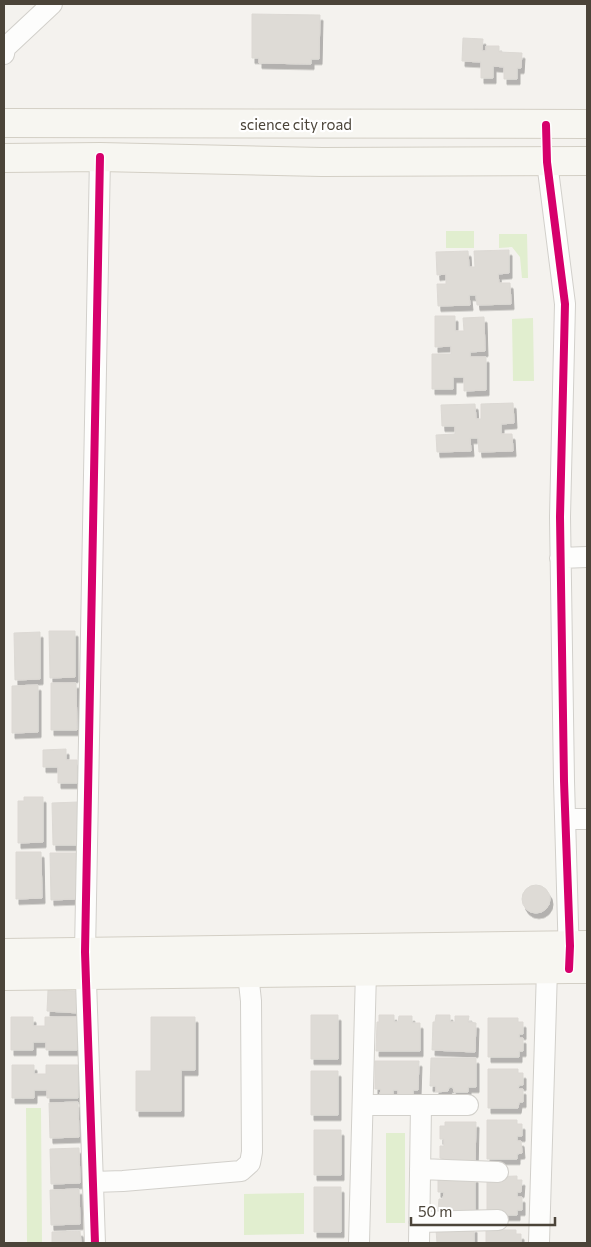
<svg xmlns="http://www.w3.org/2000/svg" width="591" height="1247" font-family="Commissioner,sans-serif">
  <defs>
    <filter id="shadow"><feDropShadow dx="3" dy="5.5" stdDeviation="0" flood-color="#0004"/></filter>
  </defs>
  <rect width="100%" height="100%" fill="#f4f2ee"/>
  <path fill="#e1eecf" d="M446,231H474V248H446Z
    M499,234H527L528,278H522L520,257L512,247L499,248Z
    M533,318L534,381H513L512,319Z
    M26,1108H41L42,1243H27Z
    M386,1133H405V1223H386Z
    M304,1193V1234L244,1235V1194Z"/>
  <path fill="#dedbd6" stroke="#dcd9d4" filter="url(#shadow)" d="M252,14L320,15L319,59H311V64L259,63V58H252Z
    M463,38L483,39L482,51H486V46H499V52L522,53L521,68H517V79H504V67L493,66V78H481V62L462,61Z
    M509,250V273L498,274L499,283H510L511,304L477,305L476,295H469L470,305L438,306L437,284H446V274L437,275L436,252L468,251L469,267H475L474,251Z
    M435,316H455V331H464L463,318L484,317L485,351L470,352V357H486V390L464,391V377H453V389H432V354H451V346L435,347Z
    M513,403L514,423L501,424V434H512L513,451L479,452L478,438H470L471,451L437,452L436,435L455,434V426H442L441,405L475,404L476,419H481V404Z
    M49,631H75V677L50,678Z
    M40,632V679L15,680L14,633Z
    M51,683H76L77,730H51Z
    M38,685V732L12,733V686Z
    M66,749V760H77V783H58V767H43V750Z
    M24,797H43V842L18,843V801H24Z
    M78,802V845H53L52,803Z
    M16,852H41L42,898L16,899Z
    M50,853H76V899L51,900Z
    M522 899a14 14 0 1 1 28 0a14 14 0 1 1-28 0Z
    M48,990L79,991V1013L47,1011Z
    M311,1015H338V1059H311Z
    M379,1015H394V1022H398L399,1016H412V1023H420V1051H376L377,1022H379Z
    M436,1015H450V1022H455V1016H469L468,1022L476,1023L475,1052L432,1050L433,1022H435Z
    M11,1017H33V1026H45V1017H77V1050H46V1042H33V1050H11Z
    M151,1017H195V1070H181V1111H136V1071H151Z
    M488,1018H518V1022H523V1034H519V1038H523V1051H519V1057H488Z
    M431,1058H476V1087H468V1092H454L453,1087H449L448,1091L436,1092V1086H430Z
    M375,1061H419L418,1090H413V1095H398V1090H393V1094H380L381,1089H375Z
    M12,1065H34V1074H46V1065H78V1098H47V1090H34V1098H12Z
    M488,1069H518V1073H523V1085H519L518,1089H523V1102H519L518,1108H488Z
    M311,1071H338V1115H311Z
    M78,1102L79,1137L50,1138L49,1103Z
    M487,1120H517V1124H522V1136H517V1141H521L522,1153L517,1154V1159H487Z
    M445,1122H476L475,1164H444V1159L440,1158V1146H444V1139H440V1126H445Z
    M314,1130H341V1175H314Z
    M79,1148L80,1183L51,1184L50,1149Z
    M517,1176V1180H522L521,1192H517V1197H522V1210H517V1215H487V1177Z
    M475,1177V1217L438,1211L439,1199H443L444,1192H438V1179Z
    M314,1187H341V1232H314Z
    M79,1189L80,1224L51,1225L50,1190Z
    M474,1227V1243H437L436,1230Z
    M486,1230H516V1234H521V1243H486Z
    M80,1231L81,1243H52V1232Z"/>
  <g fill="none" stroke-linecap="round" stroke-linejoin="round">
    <g stroke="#d2d0cb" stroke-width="22">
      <path id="street" d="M4,54L5,48L52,4
        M547,162L565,304L560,517L564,781L569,959
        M560,558L587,557
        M566,819H587
        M363,1105H468
        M420,1169L498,1172
        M93,1182L123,1181L241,1171L250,1163L252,1152L251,1001L248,973
        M419,1222L498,1220
        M95,1243L85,952L100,157
        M359,1243L366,971
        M419,1243L421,1105
        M539,1243L547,969"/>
    </g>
    <g stroke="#d3cfc5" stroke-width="30">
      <path id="secondary" d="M4,123L587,124
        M4,158L100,157L322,162L587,161
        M4,953L587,945
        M4,976L569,969H587"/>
    </g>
    <use href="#street" stroke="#fdfdfc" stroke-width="20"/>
    <use href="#secondary" stroke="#f7f6f1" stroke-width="28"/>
    <g stroke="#fff" stroke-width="11">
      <path id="cycleway" d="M546,125L547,162L565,304L560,517L564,781L570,946L569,969
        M95,1243L85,952L100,157"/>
    </g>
    <use href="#cycleway" stroke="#d6006c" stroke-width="8"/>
  </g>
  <g text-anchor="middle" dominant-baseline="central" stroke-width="4.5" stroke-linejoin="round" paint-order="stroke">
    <g font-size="15" fill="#4b4439" stroke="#fff">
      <text x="296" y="124">science city road</text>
    </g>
  </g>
  <rect width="591" height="1247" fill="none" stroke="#4b4439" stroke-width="10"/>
  <path d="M411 1217v8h144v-8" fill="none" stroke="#4b4439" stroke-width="2.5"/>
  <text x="418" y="1217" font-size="15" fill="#4b4439" stroke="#ffffff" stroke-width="4" paint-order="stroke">50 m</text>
</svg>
